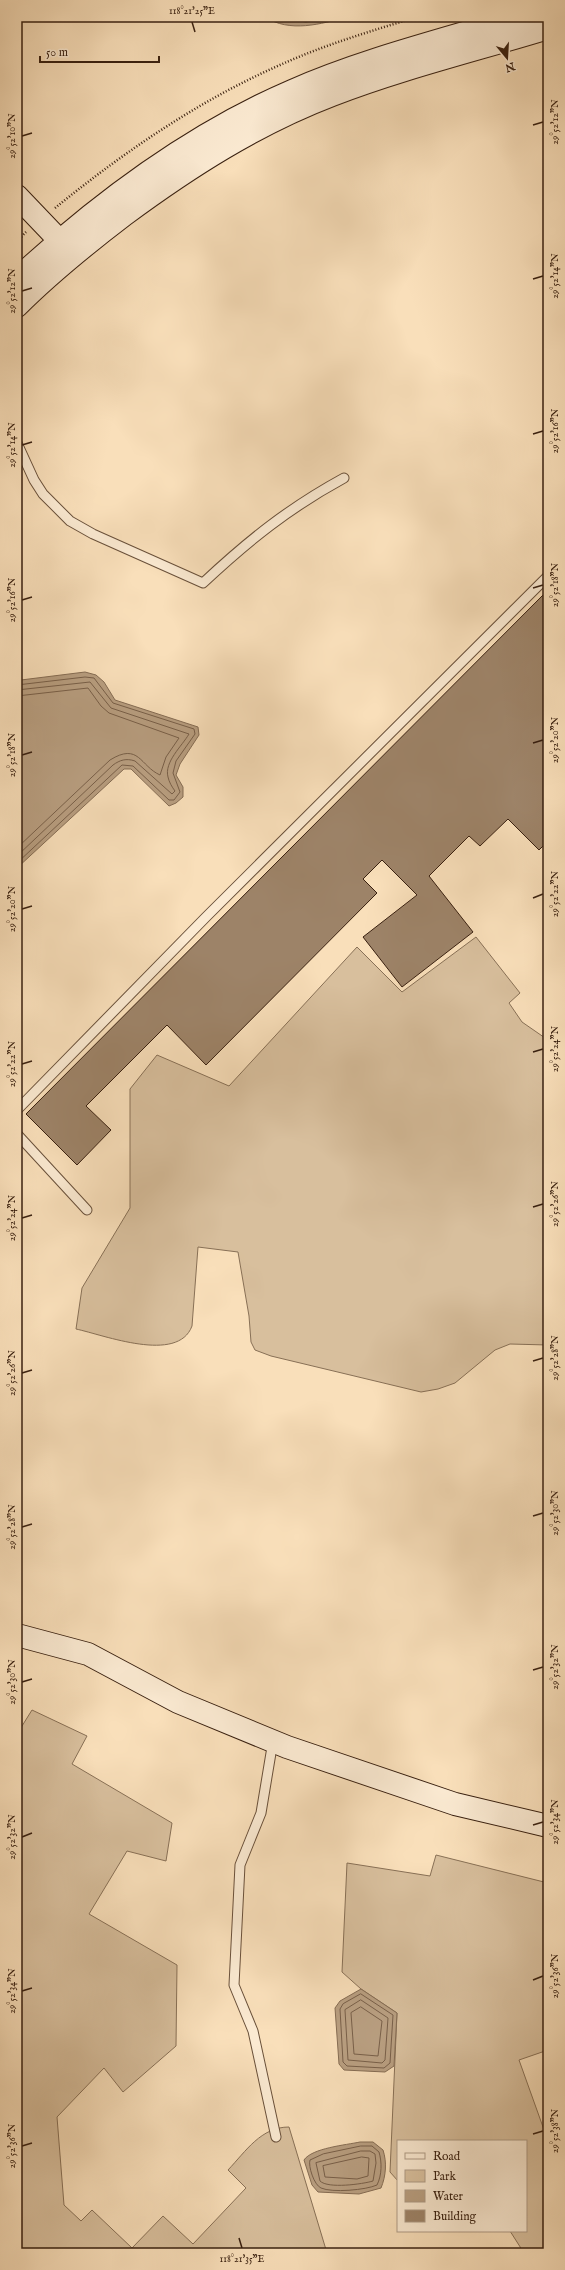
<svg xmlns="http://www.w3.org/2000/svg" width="565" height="2270" font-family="'IM FELL English',serif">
  <rect width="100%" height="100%" fill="#f9dfba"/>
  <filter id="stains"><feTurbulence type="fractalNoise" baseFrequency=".005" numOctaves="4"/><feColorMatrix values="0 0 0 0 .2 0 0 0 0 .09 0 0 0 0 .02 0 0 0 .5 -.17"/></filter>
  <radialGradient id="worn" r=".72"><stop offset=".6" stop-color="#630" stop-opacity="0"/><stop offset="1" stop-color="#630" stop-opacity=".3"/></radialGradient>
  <path fill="#d8bf9d" stroke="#887056" d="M476,937L520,993L509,1003L522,1022L548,1040V1345L510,1344L495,1350L455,1383L438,1389L421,1392L271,1356L255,1350L251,1342L249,1316L238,1252L198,1247L192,1326C178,1364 104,1335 76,1329L82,1288L130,1208V1089L157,1055L229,1086L357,947L402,992Z
    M32,1710L87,1736L72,1764L172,1823L166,1861L127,1851L89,1914L177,1965L176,2046L123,2092L104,2068L57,2117L64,2205L81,2221L92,2210L132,2248L163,2216L193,2244L246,2188L228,2170C246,2151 261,2127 289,2127L327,2253H17V1734Z
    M436,1855L548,1883V2050L519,2060L548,2141V2253H524L510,2231H526V2141H398V2181L390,2172L397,2013L361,1989L342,1972L347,1863L430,1876Z"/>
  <path fill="#b89e80" stroke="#856c53" d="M265,17H347C321,24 290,33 265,17Z
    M85,672L96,675L104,682L115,700L198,727L199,735L180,764L176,775L183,787V797L176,803L169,806L131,769H124L17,868V682L21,680Z
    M361,1989L397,2013L394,2066L385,2072L344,2070L339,2064L335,2008L340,2001Z
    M360,2142H373L383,2150C387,2162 386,2176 381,2188L359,2194L318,2192L312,2185L304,2160C312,2148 346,2145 360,2142Z"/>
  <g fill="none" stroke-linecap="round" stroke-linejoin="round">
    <path stroke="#785f48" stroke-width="1" d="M274,17L306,22L332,17
      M17,685L85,677L94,678L113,703L194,729L195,734L176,761L173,773L180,792L174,800H169L133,766L122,765L17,863
      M17,690L90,682L111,708L189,734C182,746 164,762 168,777C169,782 172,787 175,791L172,794L135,761C126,758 120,760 113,765L17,856
      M17,696L88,688L101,706L109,713L179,738L166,757L160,775C140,766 139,742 110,760L17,848
      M361,1994L393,2015L390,2063L384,2068L347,2066L343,2062L340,2009L343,2004Z
      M361,2000L388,2018L385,2060L382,2063L348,2060L345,2010Z
      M361,2007L382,2021L378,2056L354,2054L351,2013Z
      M361,2146H372L379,2152C382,2162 382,2175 377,2185C366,2190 332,2193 321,2188C314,2185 308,2166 310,2160L323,2154Z
      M361,2151H370L375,2154L376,2163L373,2181C363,2184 328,2189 320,2181L316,2163Z
      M362,2157L369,2158L368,2176L357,2179L325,2177L323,2166Z"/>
  </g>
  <path fill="#9d8368" stroke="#392010" d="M548,590V841L539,850L508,819L480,846L469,836L429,876L473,932L402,987L363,937L417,895L382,860L363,879L377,893L206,1065L167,1025L86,1106L111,1130L77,1165L26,1114Z"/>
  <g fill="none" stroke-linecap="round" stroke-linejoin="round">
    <g stroke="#69503a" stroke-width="11">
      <path id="lane" d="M17,443L34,480L43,494L70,521L93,534L203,583C249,540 289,508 344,478
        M17,1110L206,917L548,576
        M17,1134L87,1210
        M273,1741L261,1813L240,1865L234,1985L253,2031L276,2137"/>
    </g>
    <g stroke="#392010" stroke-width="24">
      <path id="secondary" d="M17,196L60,241
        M17,279C98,204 190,135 292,91C365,59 443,40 519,17
        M17,306C50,273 86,244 124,215C189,167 256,124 332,95C402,68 476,50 548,28
        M17,1635L88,1654L178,1702L287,1747L455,1804L548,1826"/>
    </g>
    <path stroke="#392010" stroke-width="2.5" stroke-dasharray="1 2" stroke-linecap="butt" d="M55,208C124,152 198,101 280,65C324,45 371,31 417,17
      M17,241L26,232"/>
    <use href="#lane" stroke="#fbead2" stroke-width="9"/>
    <use href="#secondary" stroke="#fbead2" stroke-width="22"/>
  </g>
  <path fill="none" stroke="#392010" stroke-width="1.5" d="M192,22L195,32M533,125L543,122M22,136L32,133M533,279L543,276M22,291L32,288M533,434L543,431M22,445L32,442M533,588L543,585M22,600L32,597M533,743L543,740M22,755L32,752M533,898L543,894M22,909L32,906M533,1052L543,1049M22,1064L32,1061M533,1207L543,1204M22,1218L32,1215M533,1361L543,1358M22,1373L32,1370M533,1516L543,1513M22,1527L32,1524M533,1670L543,1667M22,1682L32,1679M533,1825L543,1822M22,1837L32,1833M533,1980L543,1976M22,1991L32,1988M533,2134L543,2131M22,2146L32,2143M239,2238L242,2248"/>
  <rect width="565" height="2270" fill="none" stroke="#f9dfba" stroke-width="44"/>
  <rect x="397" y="2140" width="130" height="92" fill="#fbead2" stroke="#ad9984"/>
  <rect x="405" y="2153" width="20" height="6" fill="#fbead2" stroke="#ad9984"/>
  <text x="433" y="2160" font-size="12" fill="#392010">Road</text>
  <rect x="405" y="2170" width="20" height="12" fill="#d8bf9d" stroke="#ad9984"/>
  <text x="433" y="2180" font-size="12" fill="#392010">Park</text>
  <rect x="405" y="2190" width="20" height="12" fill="#b89e80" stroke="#ad9984"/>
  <text x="433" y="2200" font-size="12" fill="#392010">Water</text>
  <rect x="405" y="2210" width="20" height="12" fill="#9d8368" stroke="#ad9984"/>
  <text x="433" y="2220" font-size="12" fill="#392010">Building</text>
  <g transform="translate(507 58) rotate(162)" stroke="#fbead2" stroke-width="3" paint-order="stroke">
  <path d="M0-3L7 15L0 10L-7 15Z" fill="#392010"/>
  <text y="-6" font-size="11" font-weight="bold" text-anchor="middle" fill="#392010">N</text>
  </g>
  <path d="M40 56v6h119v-6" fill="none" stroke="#392010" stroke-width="2"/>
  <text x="46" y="56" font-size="12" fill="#392010" stroke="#fbead2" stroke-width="3" paint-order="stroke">50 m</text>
  <rect x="22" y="22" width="521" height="2226" fill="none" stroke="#392010" stroke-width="1.5"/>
  <g font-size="10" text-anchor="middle" fill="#392010">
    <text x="192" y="14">118°21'25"E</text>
    <text transform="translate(554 122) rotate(-90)" y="4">29°52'12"N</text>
    <text transform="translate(11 136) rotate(-90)" y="4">29°52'10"N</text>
    <text transform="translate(554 276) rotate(-90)" y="4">29°52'14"N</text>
    <text transform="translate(11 291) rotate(-90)" y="4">29°52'12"N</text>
    <text transform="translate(554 431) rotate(-90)" y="4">29°52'16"N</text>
    <text transform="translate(11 445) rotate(-90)" y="4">29°52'14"N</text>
    <text transform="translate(554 585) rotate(-90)" y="4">29°52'18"N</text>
    <text transform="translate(11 600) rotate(-90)" y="4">29°52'16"N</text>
    <text transform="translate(554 740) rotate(-90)" y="4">29°52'20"N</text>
    <text transform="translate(11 755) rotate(-90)" y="4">29°52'18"N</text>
    <text transform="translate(554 894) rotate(-90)" y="4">29°52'22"N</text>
    <text transform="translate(11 909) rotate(-90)" y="4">29°52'20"N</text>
    <text transform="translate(554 1049) rotate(-90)" y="4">29°52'24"N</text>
    <text transform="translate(11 1064) rotate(-90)" y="4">29°52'22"N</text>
    <text transform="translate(554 1204) rotate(-90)" y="4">29°52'26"N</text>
    <text transform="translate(11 1218) rotate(-90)" y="4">29°52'24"N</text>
    <text transform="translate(554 1358) rotate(-90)" y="4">29°52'28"N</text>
    <text transform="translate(11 1373) rotate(-90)" y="4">29°52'26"N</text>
    <text transform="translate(554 1513) rotate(-90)" y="4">29°52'30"N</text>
    <text transform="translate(11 1527) rotate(-90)" y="4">29°52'28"N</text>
    <text transform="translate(554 1667) rotate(-90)" y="4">29°52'32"N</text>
    <text transform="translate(11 1682) rotate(-90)" y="4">29°52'30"N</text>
    <text transform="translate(554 1822) rotate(-90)" y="4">29°52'34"N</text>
    <text transform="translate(11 1837) rotate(-90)" y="4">29°52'32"N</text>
    <text transform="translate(554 1976) rotate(-90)" y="4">29°52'36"N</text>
    <text transform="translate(11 1991) rotate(-90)" y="4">29°52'34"N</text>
    <text transform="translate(554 2131) rotate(-90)" y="4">29°52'38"N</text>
    <text transform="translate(11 2146) rotate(-90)" y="4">29°52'36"N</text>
    <text x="242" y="2262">118°21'35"E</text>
  </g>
  <rect width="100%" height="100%" filter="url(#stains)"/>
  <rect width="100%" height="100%" fill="url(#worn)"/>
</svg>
